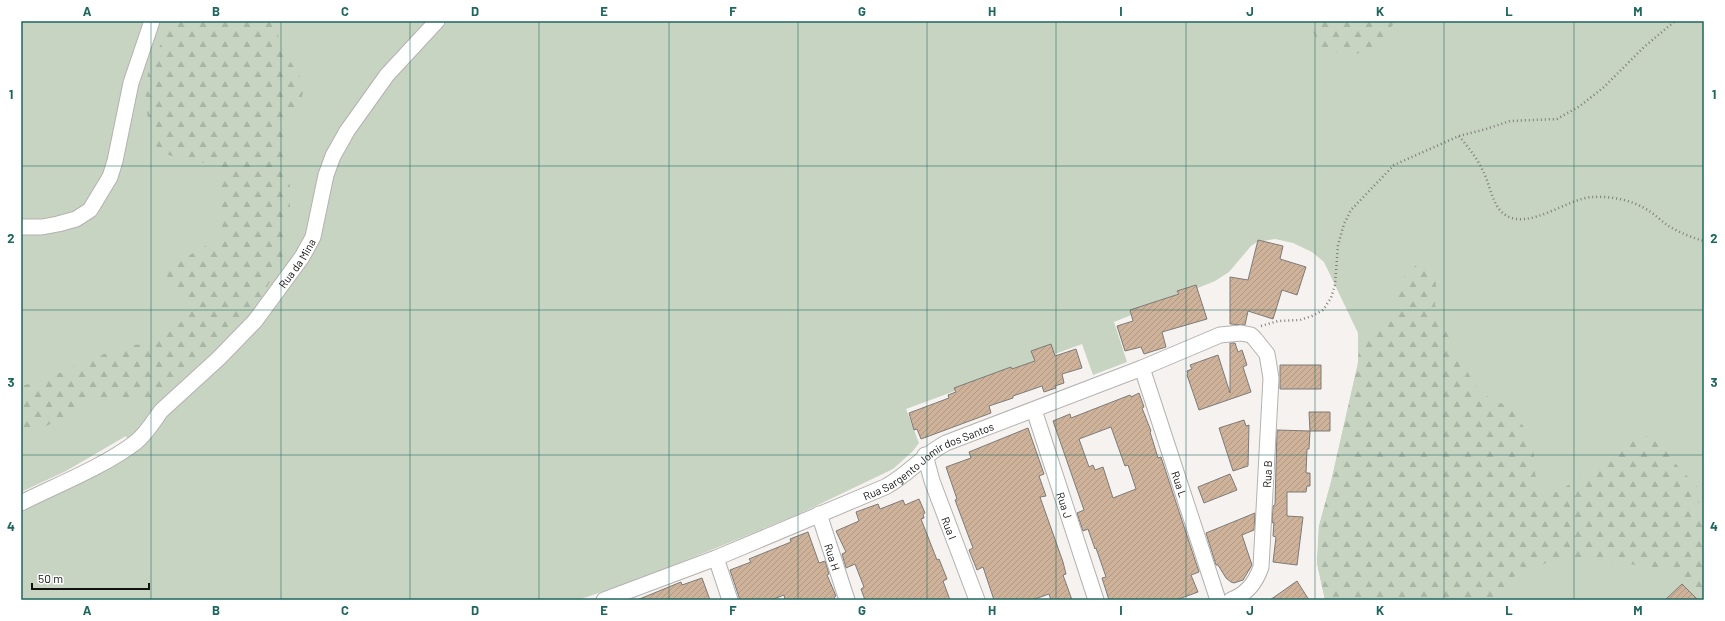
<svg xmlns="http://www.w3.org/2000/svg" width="1725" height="621" font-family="Barlow,sans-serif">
  <defs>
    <pattern id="forest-firs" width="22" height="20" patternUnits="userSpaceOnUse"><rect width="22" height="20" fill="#c6d4c1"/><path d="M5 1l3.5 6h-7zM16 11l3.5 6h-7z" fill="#a9b5a5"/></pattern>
    <pattern id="building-hatch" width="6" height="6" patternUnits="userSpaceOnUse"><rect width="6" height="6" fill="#ceb29a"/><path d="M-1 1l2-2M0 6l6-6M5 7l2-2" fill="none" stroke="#b09884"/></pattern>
  </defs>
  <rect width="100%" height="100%" fill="#f5f2ef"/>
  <path fill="#c6d4c1" d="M21,21H1704V600H1325L1317,563L1319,526L1331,482L1358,363V333L1324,262L1312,252L1293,243L1275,239L1257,242L1251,246L1229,272L1215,281L1114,322L1127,362L1093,375L1082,344L906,409L919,443L913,451L893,469L797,515L642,578L578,600H21V510L132,450L126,436L66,471L21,492Z"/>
  <path fill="url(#forest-firs)" d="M176,21H281L278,36L281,47L301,78L304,89L300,103L288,122L284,134V145L290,186V206L282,260L261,298L228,336L190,371L158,397L150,401L136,397L91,402L71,414L42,428L21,446V386L45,380L87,360L130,345L151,344L158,341L190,314C199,298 181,297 171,292C170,289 167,286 167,283C163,256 217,252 222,227C224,218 220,206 220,196C220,188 221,176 215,170C204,159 186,159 172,156C167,155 163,152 158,150C147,124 141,94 150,66C154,52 168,34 176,21Z
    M1308,21H1395C1385,39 1366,58 1343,54C1336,53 1327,48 1320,46Z
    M1420,264L1429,266L1435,275L1437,295L1435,304L1438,317L1473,382L1480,391L1487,396L1512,409L1525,429L1533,447L1536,481L1538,488L1549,492H1558L1589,471L1627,441L1649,436L1655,437L1662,442L1674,462L1702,492L1704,499L1692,507L1704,523V600L1687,584L1668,572L1643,566L1615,562L1562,560L1546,563L1528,571L1520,566L1508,588L1503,592L1486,600H1325L1317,563L1319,526L1331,482L1358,363C1359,354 1358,344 1364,336C1368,329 1384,326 1391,316C1402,298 1395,273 1420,264Z"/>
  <path fill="url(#building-hatch)" stroke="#7d7b79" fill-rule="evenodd" d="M1258,240L1283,246L1280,259L1306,267L1297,295L1282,290L1273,319L1248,311L1245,325L1230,324V277L1248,280Z
    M1196,285L1207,319L1162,332L1166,347L1144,354L1141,347L1125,351L1117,326L1133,321L1130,310L1179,294L1177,291Z
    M1230,343H1235L1238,352L1242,350L1247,365L1243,367L1251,392L1199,410L1187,375L1188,374L1187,371L1192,369L1190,365L1218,355L1230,393Z
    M1051,344L1055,356L1076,349L1082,368L1062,374L1064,383L1055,386L1056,388L1044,392L1042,386L1013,396V398L989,406L991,413L921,439L917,429L914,430L909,413L949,398L948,395L956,392L954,388L1011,367L1012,369L1035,361L1031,351Z
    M1280,365H1321V389H1280Z
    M1139,393L1144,407L1142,408L1151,431L1150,432L1158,458L1161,457L1199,572L1191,575L1198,592L1176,600H1109L1102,578L1106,577L1096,548L1095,549L1088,529L1083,531L1077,513L1084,510L1053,421L1070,414L1071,418L1130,395L1131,397ZM1111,427L1125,466L1128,465L1136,489L1113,498L1103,467L1095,470L1093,465L1089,467L1079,439Z
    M1309,412H1330V431H1310Z
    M1244,420L1246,426L1249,425L1248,466L1233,471L1219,428Z
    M1028,428L1044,474L1039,476L1046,496L1040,497L1063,562L1066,574L1063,575L1072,600H1051L1049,594L1032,600H994L983,567L977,570L969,550L973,548L955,500L957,499L946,467L971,458L969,452Z
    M1277,430L1310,431L1309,449H1307L1306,473H1310V486H1307L1306,492H1287V516L1303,517L1297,565L1273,562L1276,537L1273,536L1274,522L1272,523L1273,506L1275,505Z
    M1230,474L1237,490L1204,503L1198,487Z
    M919,499L925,513L923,514L924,518L921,519L937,560L939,559L947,579L943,581L950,600H865L861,589L864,587L855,564L846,568L842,554L846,552L836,531L859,521L856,512L878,504L880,509L903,500L905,505Z
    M1255,513L1254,530L1242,535L1252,565L1243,580L1234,583L1231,582L1226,578L1218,565H1216L1206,533Z
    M808,532L819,563L825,561L829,574L827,575L836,596L834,597L835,600H785L784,595L771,600H740L730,570L751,562L749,559L791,542L790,539Z
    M702,578L710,600H637L681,582L682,585Z
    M1297,581L1309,600H1270Z
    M1682,584L1698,600H1665Z"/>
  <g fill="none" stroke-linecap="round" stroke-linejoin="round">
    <g stroke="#b4b2b0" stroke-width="17">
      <g id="minor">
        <path d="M21,227H42L58,224L76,219L90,210L110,177L115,161L131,83L152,21"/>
        <path id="s1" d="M1142,368L1218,600"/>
        <path id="s2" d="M1034,410L1096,600"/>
        <path id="s3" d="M925,455L932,481L977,600"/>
        <path id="s4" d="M21,503C57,485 105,466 136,442C146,434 154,421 161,411L219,358L255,321L302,257L313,237L326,175L333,156L347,131L387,75L437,21"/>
        <path id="s5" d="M819,514L847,600"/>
        <path d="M716,558L730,600"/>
        <path id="s6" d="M604,600L716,558L885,487C908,475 923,455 946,443L1142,368L1220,335L1241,333L1251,335L1255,339L1267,354L1271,378L1261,567C1256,582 1247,594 1231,600"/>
      </g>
    </g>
    <path stroke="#7f7d7b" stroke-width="2.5" stroke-dasharray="1 3" stroke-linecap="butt" d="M1459,136C1468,147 1477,158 1483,171C1490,184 1492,205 1504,214C1528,232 1567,198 1593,197C1611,196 1631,200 1646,209C1655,214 1662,222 1670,227C1681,233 1693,238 1704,241
      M1261,326L1278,321L1300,320L1312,316L1323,310L1331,298L1335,285L1338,245L1344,224L1351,210L1394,165L1459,136L1486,129L1510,121L1557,119L1580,106L1604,87L1644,47L1675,21"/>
    <use href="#minor" stroke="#fff" stroke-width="15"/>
  </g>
  <path fill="none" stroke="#1d675e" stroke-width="1" stroke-opacity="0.55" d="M151,21V600M281,21V600M410,21V600M539,21V600M669,21V600M798,21V600M927,21V600M1056,21V600M1186,21V600M1315,21V600M1444,21V600M1574,21V600M21,166H1704M21,310H1704M21,455H1704"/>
  <g text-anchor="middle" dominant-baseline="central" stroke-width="4" stroke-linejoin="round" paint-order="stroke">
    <g font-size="11" fill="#121110" stroke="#fff">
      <text stroke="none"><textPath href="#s4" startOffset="372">Rua da Mina</textPath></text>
      <text stroke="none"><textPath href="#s6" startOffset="354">Rua Sargento Jomir dos Santos</textPath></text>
      <text transform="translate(1267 474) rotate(-87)">Rua B</text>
      <text stroke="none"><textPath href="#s1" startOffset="122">Rua L</textPath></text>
      <text stroke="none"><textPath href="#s2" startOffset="100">Rua J</textPath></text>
      <text stroke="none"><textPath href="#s3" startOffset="77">Rua I</textPath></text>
      <text stroke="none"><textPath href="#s5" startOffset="45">Rua H</textPath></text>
    </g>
  </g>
  <rect width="1725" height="621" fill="none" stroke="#ffffff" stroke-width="44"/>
  <path d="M32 583v6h117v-6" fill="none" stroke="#121110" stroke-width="2"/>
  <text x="38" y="583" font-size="12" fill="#121110" stroke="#ffffff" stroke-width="3" paint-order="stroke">50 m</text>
  <rect x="22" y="22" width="1681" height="577" fill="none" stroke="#1d675e" stroke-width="1.5"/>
  <g font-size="13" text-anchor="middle" font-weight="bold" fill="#1d675e">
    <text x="87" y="16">A</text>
    <text x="216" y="16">B</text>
    <text x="345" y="16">C</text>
    <text x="475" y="16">D</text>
    <text x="604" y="16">E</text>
    <text x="733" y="16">F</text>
    <text x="862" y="16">G</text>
    <text x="992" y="16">H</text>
    <text x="1121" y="16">I</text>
    <text x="1250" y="16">J</text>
    <text x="1380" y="16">K</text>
    <text x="1509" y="16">L</text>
    <text x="1638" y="16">M</text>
    <text x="11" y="99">1</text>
    <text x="1714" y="99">1</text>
    <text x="11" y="243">2</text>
    <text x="1714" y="243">2</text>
    <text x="11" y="387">3</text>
    <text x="1714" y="387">3</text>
    <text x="11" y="531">4</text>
    <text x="1714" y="531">4</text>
    <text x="87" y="615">A</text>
    <text x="216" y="615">B</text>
    <text x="345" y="615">C</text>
    <text x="475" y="615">D</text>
    <text x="604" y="615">E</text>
    <text x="733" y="615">F</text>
    <text x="862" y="615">G</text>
    <text x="992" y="615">H</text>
    <text x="1121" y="615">I</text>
    <text x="1250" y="615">J</text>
    <text x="1380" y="615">K</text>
    <text x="1509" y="615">L</text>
    <text x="1638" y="615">M</text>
  </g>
</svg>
